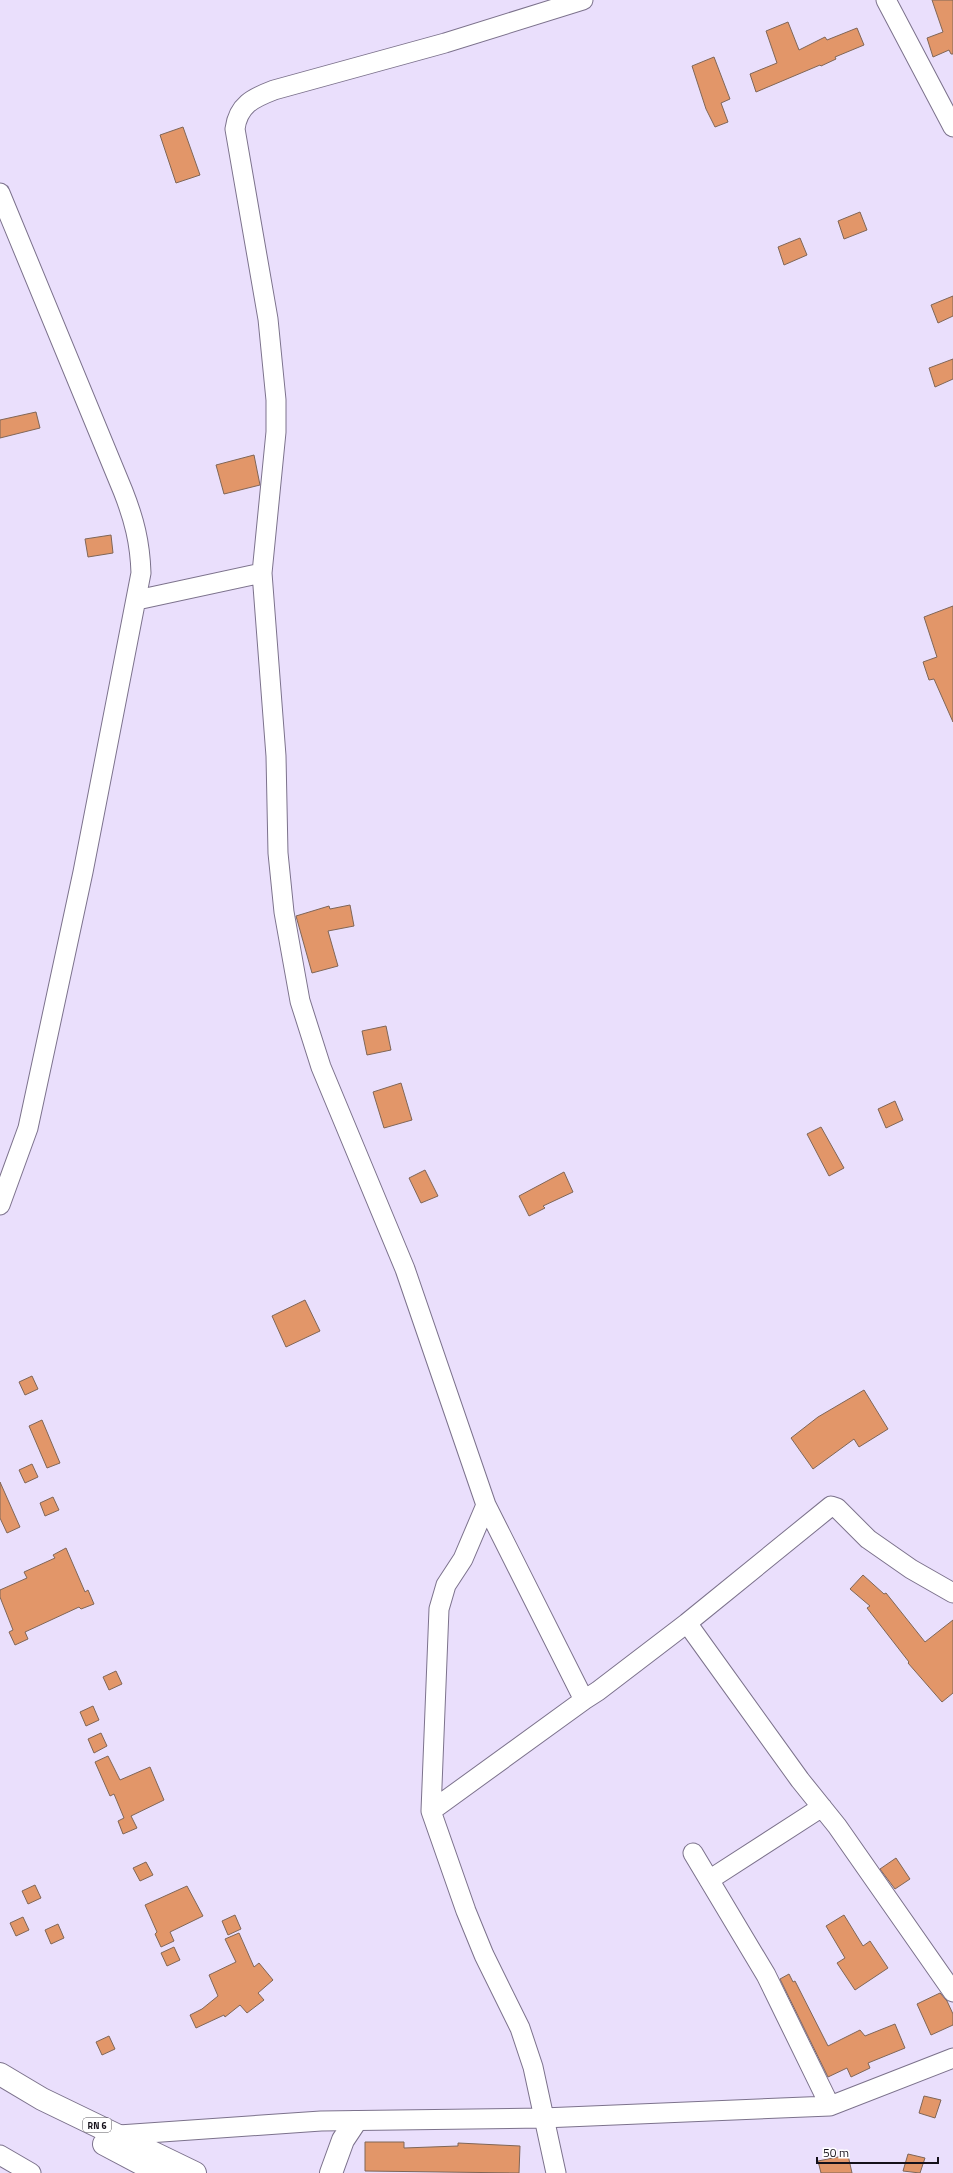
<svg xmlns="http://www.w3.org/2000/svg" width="953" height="2173" font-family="'Titillium Web',sans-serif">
  <rect width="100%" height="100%" fill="#eadffc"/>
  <path fill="#e29669" stroke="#806657" d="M932,0H953V54H951L949,50L933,57L927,38L943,32Z
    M788,22L799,50L825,37L827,40L857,28L864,45L835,57L836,59L821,66L820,65L756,92L750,74L777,63L766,31Z
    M714,57L730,99L721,103L728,122L715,127L706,109L692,66Z
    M183,127L200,175L176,183L160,135Z
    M860,212L867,230L844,239L838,221Z
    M800,238L807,255L784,265L778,247Z
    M953,296V316L938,323L931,305Z
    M953,359V379L935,387L929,368Z
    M36,412L40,428L0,438V420Z
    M254,455L260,485L224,494L216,465Z
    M111,535L113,553L88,557L85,539Z
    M953,606V722L934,679L929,680L923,662L937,657L924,617Z
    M350,905L354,926L328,931L338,966L312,973L296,916L329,906L330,909Z
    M386,1026L391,1050L367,1055L362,1031Z
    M401,1083L412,1120L384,1128L373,1092Z
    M895,1101L903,1120L886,1128L878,1109Z
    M821,1127L844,1168L829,1176L807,1134Z
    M425,1170L438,1196L421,1203L409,1178Z
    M564,1172L573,1192L543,1206L545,1208L529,1216L519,1196Z
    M305,1300L320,1331L286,1347L272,1316Z
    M32,1376L38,1389L25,1395L19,1382Z
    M864,1390L888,1429L859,1447L854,1439L813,1469L791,1438L818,1417Z
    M42,1420L60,1463L47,1468L29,1426Z
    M32,1464L38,1477L25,1483L19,1470Z
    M0,1482L20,1527L7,1533L0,1518Z
    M53,1497L59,1510L45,1516L40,1503Z
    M66,1548L85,1592L88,1590L94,1604L81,1609L79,1607L25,1632L28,1639L15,1645L9,1632L13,1630L0,1597V1590L27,1578L24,1572L55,1558L53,1555Z
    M863,1575L884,1594L886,1593L925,1642L953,1620V1693L942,1702L908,1663L909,1662L867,1608L870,1606L850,1589Z
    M116,1671L122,1684L109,1690L103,1677Z
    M93,1706L99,1720L86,1726L80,1712Z
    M101,1733L107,1746L94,1753L88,1739Z
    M108,1756L120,1780L150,1767L164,1800L131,1816L137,1828L123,1834L118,1821L124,1818L114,1794L110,1796L95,1762Z
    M896,1858L910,1879L895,1889L880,1869Z
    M146,1862L153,1875L140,1881L133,1868Z
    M35,1885L41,1898L28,1904L22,1891Z
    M187,1886L203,1916L170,1932L174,1941L161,1947L155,1934L157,1932L145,1905Z
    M235,1915L241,1929L228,1935L222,1921Z
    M844,1915L863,1946L870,1941L888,1968L855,1990L837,1963L845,1958L826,1926Z
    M23,1917L29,1930L16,1936L10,1923Z
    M58,1924L64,1938L51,1944L45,1930Z
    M239,1933L254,1967L259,1963L273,1980L258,1993L264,2000L247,2013L240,2005L225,2017L224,2015L196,2028L190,2015L202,2009L218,1996L209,1975L236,1962L225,1939Z
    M174,1947L180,1960L167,1966L161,1953Z
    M789,1974L793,1982L795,1981L828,2046L860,2030L865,2036L895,2024L905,2048L868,2063L870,2068L851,2077L847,2068L828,2077L780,1979Z
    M940,1993L947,2001L953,2014V2025L931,2035L917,2004Z
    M109,2036L115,2049L102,2055L96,2042Z
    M924,2096L941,2100L935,2118L919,2113Z
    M365,2142H404V2148L458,2146V2143L520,2146L519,2173L365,2171Z
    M908,2154L925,2158L920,2173L903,2171Z
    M848,2155L852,2173H821L818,2161Z"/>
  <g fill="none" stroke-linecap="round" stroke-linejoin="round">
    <g stroke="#7c728c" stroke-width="21">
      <path id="minor" d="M886,0L953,127
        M0,193L123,491C134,519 140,542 141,573L83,872L28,1128L0,1205
        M262,573L276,432V400L268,319L235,129C238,105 253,98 274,90L445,43L583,0
        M137,600L262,573L276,756L278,853L284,912L300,1001L321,1067L405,1269L486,1505L584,1700
        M486,1505L463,1559L446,1585L439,1609L431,1811L466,1911L484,1955L520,2028L533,2067L556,2173
        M687,1623L800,1780L837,1826L953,1992
        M431,1811L584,1700L598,1691L687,1623L831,1506L837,1508L868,1539L911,1569L953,1593
        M693,1853L766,1975L830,2106
        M709,1880L822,1807
        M119,2135L321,2121L543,2118L830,2106L953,2058
        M0,2155L31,2173"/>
    </g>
    <g stroke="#7c728c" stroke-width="24">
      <path id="major" d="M0,2074L42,2099L195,2173
        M104,2144L159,2173
        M331,2173L343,2140L355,2122"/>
    </g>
    <use href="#minor" stroke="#fff" stroke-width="19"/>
    <use href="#major" stroke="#fff" stroke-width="22"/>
  </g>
  <g text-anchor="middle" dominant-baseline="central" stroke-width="3" stroke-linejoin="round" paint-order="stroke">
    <rect fill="#fff" stroke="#5b585f" stroke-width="1" x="83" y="2118" width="28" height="14" rx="3"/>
    <g font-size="9" font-weight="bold" fill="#15111a">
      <text x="97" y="2125">RN 6</text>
    </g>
  </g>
  <path d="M817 2157v6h121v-6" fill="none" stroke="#15111a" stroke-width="2"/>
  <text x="823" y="2157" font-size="12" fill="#15111a" stroke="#ffffff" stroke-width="3" paint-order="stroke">50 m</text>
</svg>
